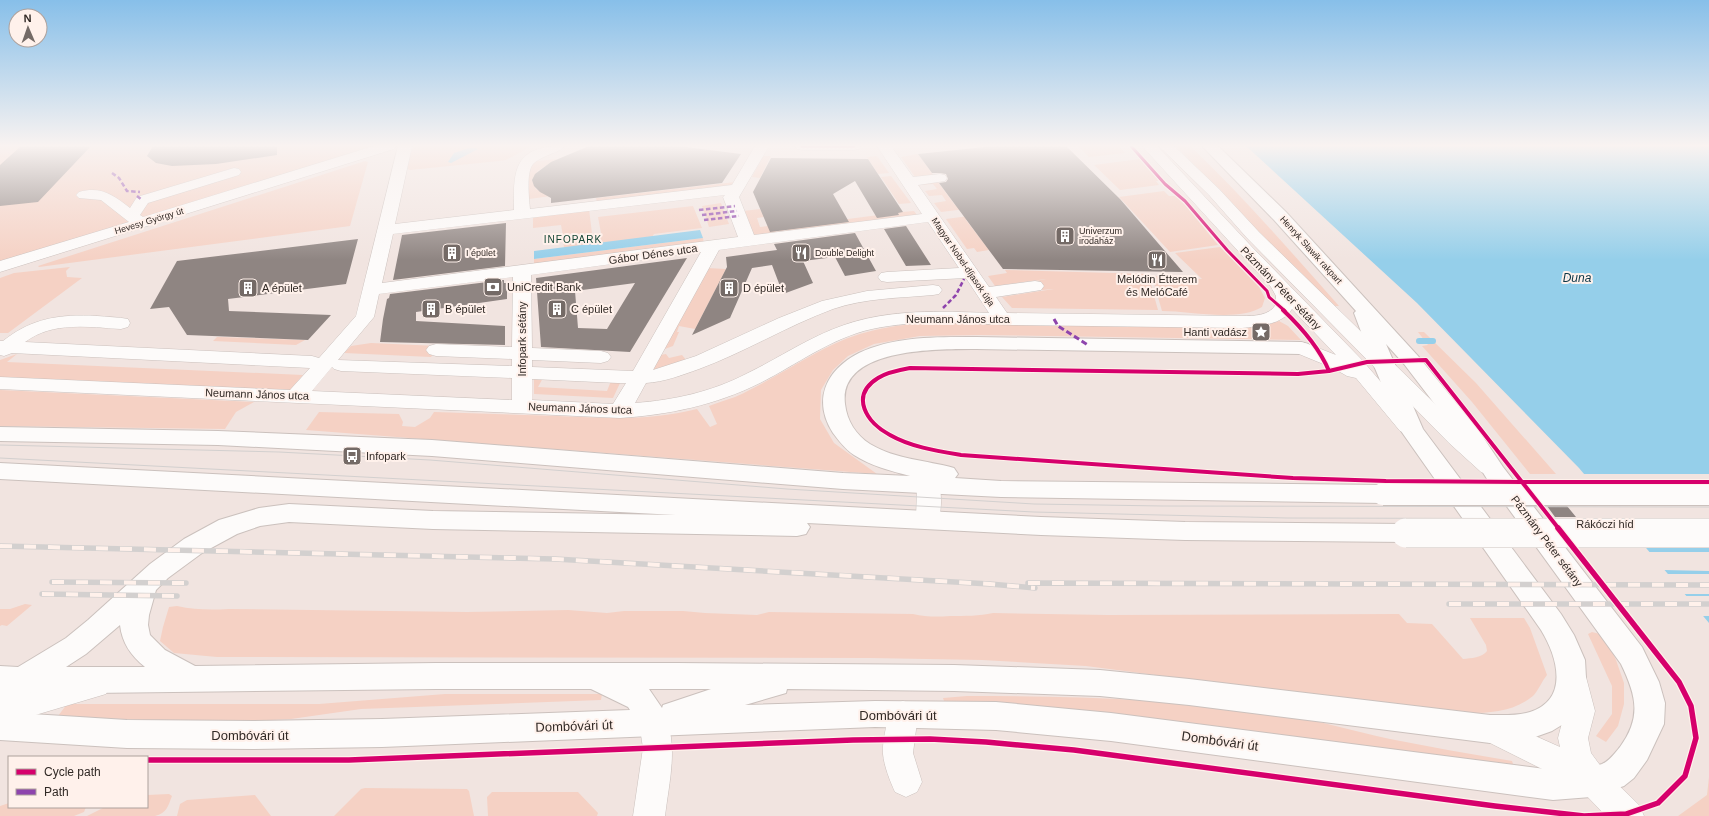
<svg xmlns="http://www.w3.org/2000/svg" width="1709" height="816" font-family="Helvetica,sans-serif">
  <rect width="100%" height="100%" fill="#f1e4e0"/>
  <path fill="#f5d1c4" d="M0,146H381L0,264Z
    M417,146H532L506,160L499,161L410,170L408,169V166L412,148Z
    M1078,146H1119L1125,153L1089,157Z
    M1176,146H1190C1243,196 1291,252 1339,306H1335L1280,254Z
    M917,154H918L934,176L915,177L901,157Z
    M763,156H771L760,178L752,177Z
    M877,156L889,173L878,174L867,157Z
    M557,159L538,171L532,180L536,189L551,196L529,199C528,188 523,164 537,161C544,160 551,160 557,159Z
    M1140,159L1159,181H1156L1159,185L1120,190L1094,165Z
    M365,161L368,162L350,226L39,267L38,266Z
    M891,176L911,203L899,204L881,177Z
    M735,182L729,186L597,202L596,198Z
    M938,182L955,205L1021,198L1025,202L941,212L934,203L946,201L942,195L929,196L925,191L937,189L933,184L921,185Z
    M1164,191L1169,196H1175L1185,205L1218,245L1170,252L1119,197Z
    M721,203L729,224L709,227L702,206Z
    M693,206L702,228L654,234L652,237L564,248L563,237L601,233L598,217Z
    M589,209L592,233L563,236L561,225L533,228V217Z
    M760,209L764,217L757,218L760,227L768,226L774,228L776,232L780,231L778,228L782,227L784,231L788,230L786,227L902,212L914,211L917,215L753,236L743,211Z
    M1022,209L1025,213L966,220L989,250L977,252L974,248L967,249L946,219Z
    M703,238L704,243L534,264V259Z
    M1220,247L1259,287L1265,298L1262,307C1238,322 1190,311 1162,311L1152,276L1202,279L1175,253Z
    M70,267L66,271L67,277L82,278L8,333H0V278L14,273Z
    M707,268L726,269L695,329L679,326L677,332H679L673,346L662,350Z
    M1005,270L1148,274L1158,310L1012,308L1002,297L1054,289L1042,290L1035,281L1046,279L995,286L988,276L1007,273Z
    M1279,321L1288,326L1301,340L980,335L920,336L874,344L848,356L833,370L821,390L820,419L834,443L877,474L306,430L319,412L399,414L403,422L402,426L415,427L430,418L434,412C475,413 517,415 558,416C605,418 651,421 697,409L710,427L717,424L709,406C717,403 726,400 735,397C769,382 800,360 834,344C868,328 904,324 941,322L1232,328L1260,327Z
    M1418,332H1424L1476,383L1556,474H1530L1472,402L1422,346L1428,345Z
    M217,337H219L305,340L296,345L213,341Z
    M371,343L438,346L431,357L344,353L351,346Z
    M17,354L7,362L303,375L290,390L0,377V360Z
    M666,354L669,358L682,355L688,362L655,372L653,370L660,355Z
    M534,376L543,378L538,387L607,391L611,381L620,383L613,398L534,394Z
    M0,390L254,402L236,412L225,429L0,426Z
    M25,604L32,605L7,626L2,625L0,626V609H10Z
    M177,606C195,610 211,610 229,609L467,612L568,610L607,613L624,611H683L705,613L757,615L769,612L913,614C926,617 937,617 950,616C965,616 979,616 993,613L1108,615L1399,614L1407,623L1432,624L1463,659C1471,658 1482,658 1487,651L1486,645L1470,618H1524L1530,628L1547,675C1542,681 1538,691 1533,696C1509,716 1477,713 1449,713L1086,666L982,660L870,658L217,657L174,653L160,641L163,627L169,607Z
    M1592,632L1604,635L1616,660L1624,683V704L1618,726L1606,742L1596,736L1612,714V686L1588,634Z
    M445,694H602L601,700L361,709L291,719L253,721L146,720L58,716L67,704H319Z
    M967,696C1072,696 1179,699 1284,715C1319,721 1354,731 1390,739C1430,747 1471,754 1512,761L1514,767L1028,705L944,701L943,698Z
    M1709,777V816H1678L1707,795Z
    M365,788L467,789L469,791L474,816H334L361,789Z
    M492,792H578L598,813L597,816H488L487,797Z
    M169,794L172,796C168,806 167,813 155,816H87L105,807H147V795Z
    M255,795L271,816H177L180,804L187,800Z
    M9,803V807H86L84,812L74,816H0V806Z"/>
  <path fill="#95cfea" d="M1246,146H1709V623L1579,468L1417,303Z
    M469,148H475L478,149L451,163L448,162L454,153Z
    M700,230L703,238L534,259V251Z"/>
  <path fill="#f1e4e0" d="M1582,474H1709V545H1642Z
    M1647,552H1709V571L1663,570Z
    M1666,574H1709V594H1682Z
    M1684,596H1709V616H1701Z"/>
  <g fill="none" stroke-linecap="round" stroke-linejoin="round">
    <path stroke="#95cfea" stroke-width="6" d="M1419,341H1433"/>
  </g>
  <path fill="#8f8582" fill-rule="evenodd" d="M21,146H91L38,202L0,206V165Z
    M153,146H277V155L216,164L172,166L156,163L147,156Z
    M589,146H678L741,154L722,183L551,203V198L540,192L534,186L532,180L535,174L551,162Z
    M994,146H1066L1120,199L1183,272L1003,269L939,183L946,182L948,179L946,174L940,173H932L918,154Z
    M771,158L868,159L903,212L898,213L899,215L877,218L855,181L833,194L849,222L770,232L753,192Z
    M506,223L505,266L393,280L402,235Z
    M906,226L931,265L906,266L884,229Z
    M855,233L876,271L845,276L835,257L803,261L813,283L783,294L772,265L752,268L730,318L692,335L727,267L726,257L777,250L774,244Z
    M358,239L346,284L228,299L229,311L331,315L308,340L187,335L169,307L150,309L177,261Z
    M687,258L630,352L541,347L536,278ZM635,283L607,329L578,328L575,291Z
    M504,280V283H507V299L416,312V321L505,326V345L380,342L383,319L387,299L389,298L390,294Z
    M1547,506H1567L1576,517H1555Z"/>
  <g fill="none" stroke-linecap="round" stroke-linejoin="round">
    <g stroke="#cbc1bd" stroke-width="1">
      <path id="minor" d="M374,146H396L394,149L0,272V261L129,222L101,200L79,198L76,195L79,192C101,186 113,195 130,208L137,197L234,168L239,169L241,172L239,175L148,203L140,215L143,217Z
        M398,146H412L395,224L514,210C513,168 515,146 564,146L562,149C553,154 540,157 533,164C526,172 529,198 530,209L732,185L755,146H769L739,197L754,235L922,214L877,146H891L913,177L940,174L945,175L947,178L945,181L918,185L989,287L1035,281L1041,282L1044,286L1041,290L996,297L1007,313L1242,316C1253,316 1270,316 1276,304V296L1271,287L1142,146H1157L1252,247L1362,360L1419,426L1416,431L1408,433L1400,431L1356,378L1347,376L1333,368L1294,352L1291,348L1294,344L1301,342L1308,344L1336,355L1292,309C1282,325 1259,326 1242,328C1166,327 1090,326 1013,325C967,324 919,319 872,329C831,338 796,365 760,383C716,405 668,415 620,418L0,389V377L290,390L310,368L12,353L4,356L0,355V341H3C32,318 60,314 97,316C107,317 118,317 128,319L130,323L128,327L121,329C89,327 53,321 25,342L312,356L319,358L356,316ZM725,195L723,197L738,237L382,283L393,234ZM928,222L959,268L887,272L881,273L878,277L881,281L887,282L966,278L989,313C940,311 890,309 844,325C809,337 779,358 746,374C711,392 674,400 635,403L646,383C664,382 682,375 699,369C745,352 787,326 833,309C865,298 900,298 933,295L939,294L942,290L939,286L933,285L867,291L822,301L779,318L696,356L653,370L719,250ZM701,252L633,371L532,367V360L601,363L608,361L611,357L608,353L601,351L532,348L531,275ZM513,277L512,347L436,344L429,346L426,350L429,354L436,356L512,359V366L338,360L374,317L379,294ZM332,367L334,369L341,371L512,378V400L312,391ZM532,379L618,383H626L613,404L532,400Z
        M795,146H861L859,149L854,150H802L797,149Z
        M1159,146H1174L1219,189L1259,232L1465,433L1497,462L1500,467L1497,472L1489,475L1481,472L1449,443L1247,238L1209,195Z
        M929,478L937,480C943,490 942,516 936,526L928,529L920,526L916,520L917,486L921,480Z
        M1572,665L1582,669L1586,677L1595,711L1588,738L1591,753L1605,772L1639,805L1644,816H1606L1582,791L1544,770L1482,739L1478,730L1482,721L1493,717L1560,747L1558,738L1565,711L1558,677L1562,669Z
        M23,667L33,670L37,679L29,692L96,673L106,676L110,685L106,694L22,719L0,728V684L13,670Z
        M903,701L913,705L918,714L913,753L922,782L917,792L906,797L895,792C890,781 884,766 883,754C882,742 888,715 893,705Z
        M654,709L664,713C679,745 669,782 665,816H633L643,748L639,722L644,713Z"/>
    </g>
    <g stroke="#cbc1bd" stroke-width="2">
      <path id="major" d="M1202,146H1218L1286,212L1418,356L1479,431L1503,467L1642,647L1659,682L1665,703L1664,724L1647,760L1634,778L1624,786L1591,797L1553,800L1111,741L996,730L875,727L382,747L253,749L127,748L0,740V712L127,720L253,721L382,719L630,710L628,707L591,689H436L91,693L0,692V666L18,667L66,638L88,620L150,564L184,539L219,520L259,508L289,504L433,511L676,515L0,479V463L1041,517L1185,522L1406,524L1415,526L1419,533L1415,540L1406,542L1185,540L1041,535L807,523L810,527L806,534L797,536L433,529L289,522L260,526L237,534L202,553L168,578L156,590L149,615L148,625L150,635L165,650L195,666L436,663H676L954,665L1100,670L1189,679L1490,715C1504,715 1517,716 1530,712C1570,699 1557,656 1541,630L1401,431L1372,361L1354,313L1356,311L1274,220ZM1386,344L1404,364L1463,441L1487,479L1621,664C1636,695 1642,717 1620,747C1615,753 1609,761 1602,764C1587,769 1569,769 1553,770L1111,713L996,702L875,701L745,705L786,693L787,689L954,691L1100,696L1189,705L1490,743H1511L1524,741L1552,731L1565,723L1575,711L1583,694L1586,678L1585,660L1574,635L1561,614L1423,429ZM120,625C122,643 131,656 145,667H66L86,654ZM649,689H711L663,705L662,708Z
        M976,337L1301,342L1308,344L1311,348L1308,352L1301,354L976,349C940,349 838,347 845,404C847,421 856,435 870,444C897,460 926,460 954,468L958,474L955,478L1001,481L1383,485L1392,488L1395,494L1392,500L1383,503L1001,497L843,489L432,456L218,445L0,441V427L218,431L432,440L843,473L910,476C891,471 871,466 854,455C845,449 839,441 833,433C812,400 826,370 859,353C894,336 938,337 976,337Z"/>
    </g>
    <use href="#minor" fill="#fdfbfa" fill-rule="evenodd"/>
    <use href="#major" fill="#fdfbfa" fill-rule="evenodd"/>
    <path stroke="#d3d0cf" stroke-width="1" d="M0,445L279,452L430,460L787,489L1034,504L1163,506L1709,507
      M0,458L1034,512L1287,518L1709,519"/>
    <g stroke="#d3d0cf" stroke-width="5.5">
      <path id="rail" d="M0,546L555,559L990,584L1035,588
        M52,582L186,583
        M1028,583L1709,585
        M42,594L177,596
        M1449,604H1709"/>
    </g>
    <use href="#rail" stroke="#fff1eb" stroke-width="4" stroke-dasharray="12" stroke-linecap="butt"/>
    <g stroke="#cbc1bd" stroke-width="24" stroke-linecap="butt">
      <path id="major-bridge-far1" d="M1383,494H1709"/>
    </g>
    <g stroke="#cbc1bd" stroke-width="30" stroke-linecap="butt">
      <path id="major-bridge" d="M1406,533H1709"/>
    </g>
    <use href="#major-bridge-far1" stroke="#fdfbfa" stroke-width="22"/>
    <use href="#major-bridge" stroke="#fdfbfa" stroke-width="29"/>
    <path stroke="#8e44ad" stroke-width="2.5" stroke-dasharray="4.5 2.5" stroke-linecap="butt" d="M112,173L119,178L127,191L140,192
      M137,196L142,200
      M699,210L735,206
      M702,215L737,211
      M704,220L739,216
      M943,308L956,295L964,279"/>
    <path stroke="#8e44ad" stroke-width="3" stroke-dasharray="6 3" stroke-linecap="butt" d="M1054,319L1058,326L1088,345"/>
    <g stroke="#fff1eb" stroke-width="5">
      <path id="cycleway-far2" d="M802,146H854
        M1131,146L1165,184L1185,201L1227,250L1267,291L1269,297L1285,311"/>
    </g>
    <g stroke="#fff1eb" stroke-width="6">
      <path id="cycleway-far1" d="M1283,310C1302,328 1319,347 1329,371
        M1426,360L1522,482L1386,481L1293,478L961,455C937,451 911,447 890,435C867,423 849,396 878,378C887,372 899,370 910,368L1298,374L1329,371L1367,362Z
        M1522,482H1709
        M1522,482L1559,529"/>
    </g>
    <g stroke="#fff1eb" stroke-width="8">
      <path id="cycleway" d="M147,760H349L853,740L930,739L986,742L1074,750L1495,806L1584,816L1626,814L1658,803L1685,776L1696,738L1691,706L1679,682L1558,528"/>
    </g>
    <use href="#cycleway-far2" stroke="#d6006c" stroke-width="3"/>
    <use href="#cycleway-far1" stroke="#d6006c" stroke-width="4"/>
    <use href="#cycleway" stroke="#d6006c" stroke-width="5.5"/>
  </g>
  <linearGradient id="sky" x2="0" y2="1"><stop stop-color="#87bfe9"/><stop offset="0.56" stop-color="#f9f3f1"/><stop offset="1" stop-color="#f9f3f1" stop-opacity="0"/></linearGradient>
  <rect width="1709" height="260" fill="url(#sky)"/>
  <defs>
    <g id="building-square" transform="scale(1)"><rect x="-9" y="-9" width="18" height="18" rx="4" fill="#746a66" stroke="#fff1eb"/><path d="M-4-6H4V6H1V3H-1V6H-4ZM-2.5-4.3h1.7v1.8h-1.7ZM.8-4.3h1.7v1.8H.8ZM-2.5-1h1.7V.8h-1.7ZM.8-1h1.7V.8H.8Z" fill="#fff"/></g>
    <g id="restaurant-square" transform="scale(1)"><rect x="-9" y="-9" width="18" height="18" rx="4" fill="#746a66" stroke="#fff1eb"/><path d="M-5-6h1v4h1v-4h1v4h1v-4h1v5L-1.5 .5V6h-2V.5L-5-1ZM5-6V6H3V1.5H1.5Q1.5-4 5-6Z" fill="#fff"/></g>
    <g id="bank-square" transform="scale(1)"><rect x="-9" y="-9" width="18" height="18" rx="4" fill="#746a66" stroke="#fff1eb"/><path d="M-6-4H6V4H-6ZM0-2.3a2.3 2.3 0 1 0 0 4.6a2.3 2.3 0 1 0 0-4.6Z" fill="#fff"/></g>
    <g id="sight-square" transform="scale(1)"><rect x="-9" y="-9" width="18" height="18" rx="4" fill="#746a66" stroke="#fff1eb"/><path d="M0-6L1.8-2.2L6-1.7L2.9 1.2L3.7 5.4L0 3.3L-3.7 5.4L-2.9 1.2L-6-1.7L-1.8-2.2Z" fill="#fff"/></g>
    <g id="bus-square" transform="scale(1)"><rect x="-9" y="-9" width="18" height="18" rx="4" fill="#746a66" stroke="#fff1eb"/><path d="M-5-6H5V4H4V6H2V4H-2V6H-4V4H-5ZM-3.5-4V0h7V-4ZM-3.5 1.2v1.5H-2V1.2ZM2 1.2v1.5H3.5V1.2Z" fill="#fff"/></g>
  </defs>
  <g fill-rule="evenodd">
    <use href="#building-square" x="1065" y="236"/>
    <use href="#building-square" x="452" y="253"/>
    <use href="#restaurant-square" x="801" y="253"/>
    <use href="#restaurant-square" x="1157" y="260"/>
    <use href="#bank-square" x="493" y="287"/>
    <use href="#building-square" x="248" y="288"/>
    <use href="#building-square" x="729" y="288"/>
    <use href="#building-square" x="431" y="309"/>
    <use href="#building-square" x="557" y="309"/>
    <use href="#sight-square" x="1261" y="332"/>
    <use href="#bus-square" x="352" y="456"/>
  </g>
  <g text-anchor="middle" dominant-baseline="central" stroke-width="4" stroke-linejoin="round" paint-order="stroke">
    <g font-size="9" fill="#312925" stroke="#fff1eb">
      <text transform="translate(149 221) rotate(-17)">Hevesy György út</text>
      <text transform="translate(1311 250) rotate(48)">Henryk Sławik rakpart</text>
      <text transform="translate(963 262) rotate(56)">Magyar Nobel-díjasok útja</text>
    </g>
    <g font-size="9" fill="#312925" stroke="#fff1eb" text-anchor="start">
      <text x="1079" y="231">Univerzum<tspan x="1079" dy="10">irodaház</tspan></text>
      <text x="466" y="253">I épület</text>
      <text x="815" y="253">Double Delight</text>
    </g>
    <g font-size="10" letter-spacing="1" fill="#114333" stroke="#fff1eb">
      <text x="573" y="239">INFOPARK</text>
    </g>
    <g font-size="11" fill="#312925" stroke="#fff1eb">
      <text transform="translate(653 254) rotate(-8)">Gábor Dénes utca</text>
      <text transform="translate(1281 288) rotate(46)">Pázmány Péter sétány</text>
      <text x="958" y="319">Neumann János utca</text>
      <text transform="translate(522 339) rotate(-90)">Infopark sétány</text>
      <text transform="translate(257 394) rotate(2)">Neumann János utca</text>
      <text transform="translate(580 408) rotate(2)">Neumann János utca</text>
      <text x="1605" y="524">Rákóczi híd</text>
      <text transform="translate(1547 541) rotate(53)">Pázmány Péter sétány</text>
    </g>
    <g font-size="11" fill="#312925" stroke="#fff1eb" text-anchor="start">
      <text x="1157" y="279" text-anchor="middle">Melódin Étterem<tspan x="1157" dy="13">és MelóCafé</tspan></text>
      <text x="507" y="287">UniCredit Bank</text>
      <text x="262" y="288">A épület</text>
      <text x="743" y="288">D épület</text>
      <text x="445" y="309">B épület</text>
      <text x="571" y="309">C épület</text>
      <text x="1247" y="332" text-anchor="end">Hanti vadász</text>
      <text x="366" y="456">Infopark</text>
    </g>
    <g font-size="12" font-style="italic" fill="#0d3647" stroke="#fff1eb">
      <text x="1577" y="278">Duna</text>
    </g>
    <g font-size="13" fill="#312925" stroke="#fff1eb">
      <text x="898" y="715">Dombóvári út</text>
      <text transform="translate(574 726) rotate(-2)">Dombóvári út</text>
      <text x="250" y="735">Dombóvári út</text>
      <text transform="translate(1220 741) rotate(8)">Dombóvári út</text>
    </g>
  </g>
  <rect x="8" y="756" width="140" height="52" fill="#fff1eb" stroke="#ada19c"/>
  <rect x="16" y="769" width="20" height="6" fill="#d6006c" stroke="#ada19c"/>
  <text x="44" y="776" font-size="12" fill="#312925">Cycle path</text>
  <rect x="16" y="789" width="20" height="6" fill="#8e44ad" stroke="#ada19c"/>
  <text x="44" y="796" font-size="12" fill="#312925">Path</text>
  <g transform="translate(28 28) rotate(358)"><circle r="19" fill="#fff1eb" stroke="#ada19c"/>
  <path d="M0-3L7 15L0 10L-7 15Z" fill="#746a66"/>
  <text y="-6" font-size="11" font-weight="bold" text-anchor="middle" fill="#312925">N</text>
  </g>
</svg>
